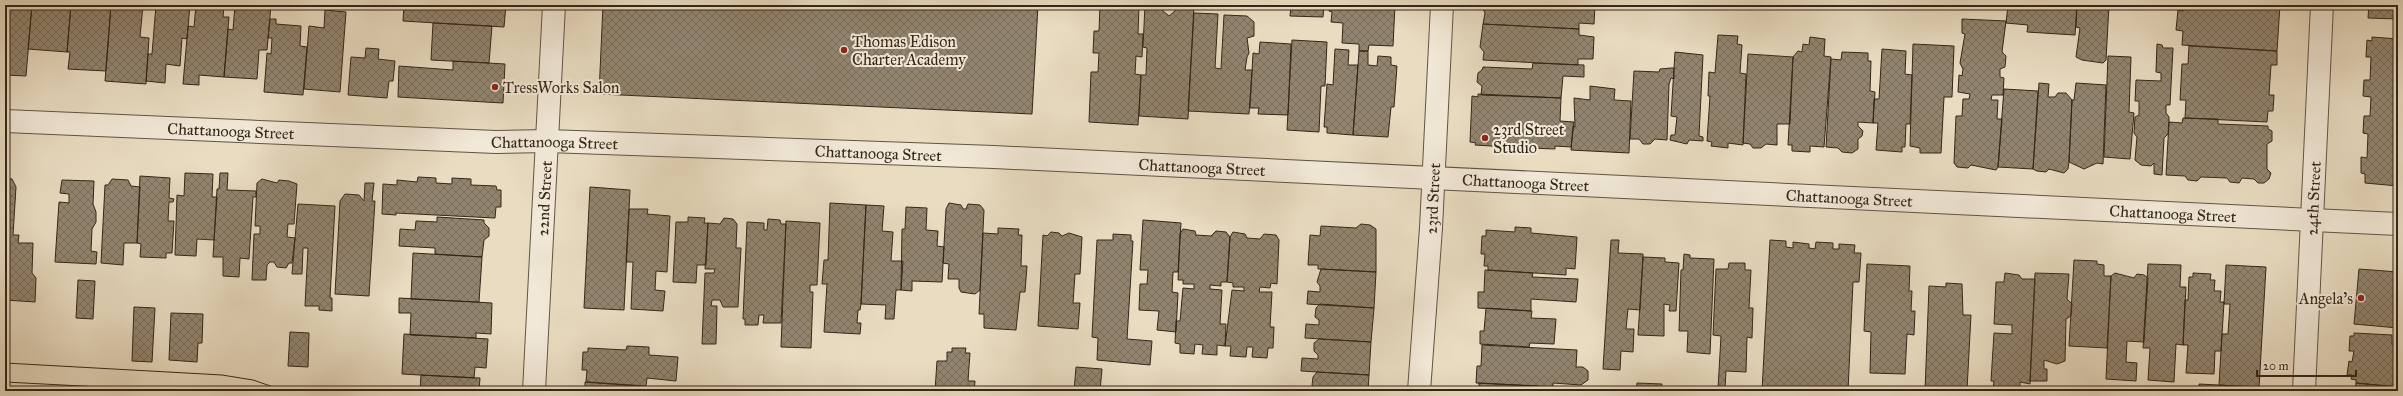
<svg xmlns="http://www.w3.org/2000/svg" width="2403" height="396" font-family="'IM FELL Great Primer',serif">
  <defs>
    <pattern id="building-cross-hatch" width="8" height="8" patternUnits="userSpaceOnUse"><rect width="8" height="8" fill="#928570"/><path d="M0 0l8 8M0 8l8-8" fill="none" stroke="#786d5b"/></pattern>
  </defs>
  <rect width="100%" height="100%" fill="#e9dcc1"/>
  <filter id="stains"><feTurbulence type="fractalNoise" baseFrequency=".005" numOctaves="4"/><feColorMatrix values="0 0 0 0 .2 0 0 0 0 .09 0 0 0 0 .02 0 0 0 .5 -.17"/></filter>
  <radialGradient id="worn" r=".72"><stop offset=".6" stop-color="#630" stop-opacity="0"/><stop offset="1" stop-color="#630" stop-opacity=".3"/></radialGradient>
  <path fill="url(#building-cross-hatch)" stroke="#342618" d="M5,5H32L26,76L5,75Z
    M32,5H71L67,52L28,49Z
    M71,5H111L106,71L68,69L70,52H67Z
    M111,5H143L140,37L149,38L146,84L105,81Z
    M156,5H190L187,39L182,38L180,66L166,64L165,83L146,81L148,54H152Z
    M196,5H224L223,17H229L224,77L199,75V85L183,84L188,26L194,27Z
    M235,5H271L267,50H259L257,79L224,77L228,29L233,30Z
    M404,5H506L504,27L403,21Z
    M603,5H1038L1032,114L599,94Z
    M1100,5H1139L1138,34H1143L1142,57L1136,56L1135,74L1141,75L1138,125L1089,122L1091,72H1098L1099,53H1093L1094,31H1099Z
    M1145,5H1163V11L1169,16L1175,11V5H1194L1188,119L1139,116L1141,75H1146L1147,48L1143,47Z
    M1291,5H1324L1323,17L1290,16Z
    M1329,5H1395L1393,46L1369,45L1368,51H1359V44L1342,43L1343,23L1331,22L1332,12L1329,11Z
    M1481,5H1595L1594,24L1579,23V29L1483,24L1485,13Z
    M2008,5H2077L2075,35L2027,32L2028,25L2006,23Z
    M2077,5H2109L2106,60L2103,63L2082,60L2076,57L2080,28L2076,27Z
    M2184,5H2280L2277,51L2182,45L2183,31L2176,30L2178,10L2184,11Z
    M2369,5H2398V19L2368,18Z
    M325,10L346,12L340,92L304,89L309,26L324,28Z
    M1194,13L1218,14L1215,68L1221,69L1224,15L1247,16L1254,22V36L1247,38L1249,53L1247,57L1245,70H1252L1249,114L1188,111Z
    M270,19H276V24L301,26L300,46L307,47L303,95L264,92L267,53L271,54L272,38H268Z
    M1962,19L2006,21L2002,52L2006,56L2005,67L2000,69V77L2004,78L2003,95H1992L1991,100H1998L1997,119H2002L1998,167L1996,170L1971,165L1968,168L1957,167L1954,163L1956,116H1962L1963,99H1969L1970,94L1958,92L1959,75L1962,76L1963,69L1960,63L1965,34L1962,33Z
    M433,23L492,26L489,63L431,60Z
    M1483,24L1579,29V35L1594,37L1593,59H1578V65L1483,60L1484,52L1480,47Z
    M1718,35L1738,36L1737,44L1742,45L1740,73L1746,74L1743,145L1728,143V148L1711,146L1712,142L1707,141L1710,96H1708L1709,72L1715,73Z
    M1810,37L1825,39L1824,56L1831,57L1824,147L1810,146V152L1792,151V145H1788L1793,57L1798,51L1802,52L1803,44L1809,45Z
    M2372,37L2398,39V186L2365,183V174L2361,173V157L2367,158L2368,134L2363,133L2364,116H2370L2371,97L2363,96L2364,80H2370L2371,57H2366L2367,40L2372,41Z
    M1292,40L1327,42L1325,86H1321L1319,132L1287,130Z
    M1260,42L1291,44L1288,115L1258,114L1259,108H1250L1253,53L1259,54Z
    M1913,44L1954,46L1952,97H1944L1941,153H1920V148L1910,146Z
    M2157,44L2162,45L2163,48H2173L2170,105H2166V113L2169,117V122L2168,134L2164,138L2162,175L2154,174V163L2151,166L2141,165L2135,160L2137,137L2134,133L2135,117L2139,115V101H2135L2136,80L2161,81V73L2156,72Z
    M2189,46L2277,51V65H2271L2269,95H2274L2273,111H2268L2267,122L2185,118L2186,100H2180L2182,64H2188Z
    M366,48L379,49L378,59L395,61L393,81H389L387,98L348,95L351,57L365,58Z
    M1335,49L1349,50L1348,65H1358L1353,135L1327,133V127H1324L1327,84L1333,85Z
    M1882,49L1906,51L1905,74L1912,75L1910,124H1906L1905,147H1902V152L1876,150L1878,123H1873L1874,99H1879Z
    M1359,51H1368V65L1377,66L1378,56L1391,57V65L1397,66L1394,107H1391L1388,137L1353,135Z
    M1675,52L1703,55L1699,136L1703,137V141L1689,140L1687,144L1670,140L1671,135H1675L1677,117L1671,116Z
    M1842,52L1868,53V61H1871L1870,91L1875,92L1873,123L1858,122V126L1863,131L1862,136L1858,139V149L1852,153L1842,152L1838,148L1826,147L1831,59L1841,60Z
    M1748,54L1793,57L1790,124H1777V145L1766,144L1761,148H1753L1750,144L1743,143Z
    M2108,56L2131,57L2129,112L2134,113L2130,159L2104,157Z
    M453,61L505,64L503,103L398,97L399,66L453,70Z
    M1533,63L1584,65V77L1563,76L1561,98L1481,95L1482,86L1477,82L1478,73L1482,70L1483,67L1532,69Z
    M1671,68H1674V79L1671,78L1669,84L1667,140L1655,139L1650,144H1643L1639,139H1630L1634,71L1659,72L1660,69Z
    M2039,83L2049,84L2048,97H2055L2058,93H2066L2072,100L2069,162L2068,169L2064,173L2049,169L2046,172L2037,171L2033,169Z
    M2076,83L2106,85L2103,164L2097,163L2084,169L2069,162L2072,100H2074Z
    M1590,86L1615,89L1614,100L1631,101L1629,153L1571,150L1573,126L1575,127L1574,98L1590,100Z
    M2004,89L2038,91L2033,169L1998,167Z
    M1478,94L1561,98L1560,121L1574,122L1571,147L1555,146V149L1529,148V153L1507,151V147L1475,145L1476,143L1470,142L1472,96L1478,97Z
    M2183,118L2218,119V124L2268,126V129L2272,131V141L2267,144V169L2271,173L2269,179L2264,183H2258L2254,179L2242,178L2239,183L2230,182L2227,178L2201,177L2197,181L2188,180L2185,176L2166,175L2169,122L2182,123Z
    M185,173L213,174L212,197H217L214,240L197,239L196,256L175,255L177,195L184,196Z
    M220,173H228L227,190L256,191V197H253L249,259L240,258L239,277L223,276V257H213L217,189H219Z
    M140,176L170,178L169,198L174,199L173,202H169L168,221H174L172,253H166V258L140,257L141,244L137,243Z
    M418,177L436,178V183L452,184V178L471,179V185L496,186L497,190H501V207H496L495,218L396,213V215L382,214L383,184L397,185V180L417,182Z
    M5,178L12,179L16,187L13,235H19L18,243H33L32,273L36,278L35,302L5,300Z
    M112,179L128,180L131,186L140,187L137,243H124L123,265L101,263L105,185H108Z
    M262,179L277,183L279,180L289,181L297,184L294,224H288L287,237L295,238L292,263H289L286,268L277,267L274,262H270L267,265L266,280H252L254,234H260V226H255L257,183Z
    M62,180L94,181L93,204L96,212V222L92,229L91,251L97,252L96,264L55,262L59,202L69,203V194L60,193Z
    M365,183H374L372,201H375L369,296L335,294L340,201L345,194L359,195L364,201Z
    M590,187L630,190L624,310L584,308Z
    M830,203L866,205L861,304L860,310H858L857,323H861L860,334L824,332L827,284H822L824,260H828Z
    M949,203L961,205L963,209H966L968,204L980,205L984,210L980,290L975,294L961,292L959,288V279H948L949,264L943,263L946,209Z
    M298,204L335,206L330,298H332V311L319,310V306H305L308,248H303L302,274H292Z
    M866,205L884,206L882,231L893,232L891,261H903L901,290H896L894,319H885L886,305L861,304Z
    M906,207L927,208L926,230L938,231L937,246L944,247L942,282L912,281V291L901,290L902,229H905Z
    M629,209H648L647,214L670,216L667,272L656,271L655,290L665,291L663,311L631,309L633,262H626Z
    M437,217L484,220V223L489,228V236L484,240L482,257L435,254V248L399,246L400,229L415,230L416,221L437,222Z
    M688,217L705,218L704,223H708L706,265H697L696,283L673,282L676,222H688Z
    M724,218L733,219L737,224L736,248H741L738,307H723L720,300H712L711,306H717L716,344H702L705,273H714L715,269H705L708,223L720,224Z
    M768,219L780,220L781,224H786L781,323H763L764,315H759L758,325H745V319H743L747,222L764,223V230H767Z
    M1143,220L1181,223L1178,272H1173L1172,292L1178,293L1176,332L1157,330L1159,311L1139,310L1140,284H1147L1148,270H1140Z
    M786,221L820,223L817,285H810V292H813L811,348L781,347Z
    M1361,224L1370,225L1376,229V272L1321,269H1318V265H1308L1310,235L1320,236L1321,226L1356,228Z
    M1515,227L1531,228V233L1577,237L1575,269L1566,268V275L1488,270V266H1484L1485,254H1481L1482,236H1486V230L1515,232Z
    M998,228L1019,229L1018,235H1022L1021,266H1027L1025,292H1020L1016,330L984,328V314H979L983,233L998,234Z
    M1183,229L1195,231L1196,235L1211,236L1216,231L1226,232L1230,237L1227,282H1221V286L1210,285V289L1222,290L1220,324H1226L1225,346L1217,345V355L1202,354L1203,345L1195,344L1194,354L1180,353V344L1175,343L1176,321H1180L1183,288L1194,289V284H1183V280H1178L1180,234Z
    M1051,232L1059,233L1062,236L1069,233L1082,237L1080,274H1075L1073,303H1080L1078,329L1038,326L1043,235L1047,236Z
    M1233,232L1245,234L1247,238L1260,239L1264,234L1276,235L1279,240L1277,284L1271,283L1270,288L1260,287L1259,292H1272L1270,327H1274L1273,348H1268L1267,358L1252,357L1253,347H1247L1246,357L1230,356L1231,346H1225L1232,290L1244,291V287H1233V283L1227,282L1230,237Z
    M1113,234L1131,235V241H1133L1127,339L1152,341L1150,365L1097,360L1098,338L1092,337L1097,240H1113Z
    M1611,240H1619L1618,253L1643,254V257L1640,310L1628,309L1626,329H1634L1633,352L1621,351L1620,370L1603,369Z
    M1770,240L1786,241V247L1793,248V242L1809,244V248L1815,249L1816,242L1833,243V249H1839V244L1855,245L1854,253H1861L1859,282H1853L1848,391H1762Z
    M413,253L482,257L479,302L411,299Z
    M1684,254L1690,255V258L1714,259L1710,354L1687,352L1688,331H1679L1681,270H1683Z
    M1643,257L1665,258V262L1679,263L1676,311H1669L1670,305L1664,304V336L1638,335Z
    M2074,260L2097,261V264L2104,265V276H2111L2107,348L2069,346Z
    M1729,263H1745V270H1751L1749,308H1753L1752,338L1747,337L1746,372L1726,371L1725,389H1718L1721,336L1713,335L1716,269H1728Z
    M1867,264L1910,266L1909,291H1912L1911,311H1915L1914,335L1907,334L1905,374L1870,373L1871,332L1864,331Z
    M2148,264L2181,265L2180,287H2186L2183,345L2176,344L2174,382L2148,380L2150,348H2143Z
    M2226,265L2266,267L2259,388L2219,385L2222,334H2228L2230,304H2224Z
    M1321,269L1376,272L1374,308L1307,304L1308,291L1320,292V286L1317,282Z
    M2359,269L2398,272V328L2354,324Z
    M1485,270L1533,273L1532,277L1578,279L1576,302L1531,299V311L1478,308V292H1484Z
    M2005,273L2019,275L2022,279H2035L2030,384L2020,382V388L2010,387V390L1993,389L1994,381H1991L1994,333L2012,334V325L1994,324L1996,282H2004Z
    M2035,273L2069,274L2067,299L2072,304L2071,316L2066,319L2065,361L2057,364L2044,360V369H2047V381H2030Z
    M2115,273L2134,278L2137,274L2144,275L2148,278L2144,342L2127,341L2126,362L2137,363L2136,381L2106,379L2111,276Z
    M2193,273L2211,274L2210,280H2215L2214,291H2221L2220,302H2224L2221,351H2215L2214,374L2186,373L2188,345H2183L2185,300H2188L2189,277H2193Z
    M78,280L95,281L93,319L76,318Z
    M1946,283L1962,284L1963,315H1971L1967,390L1925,391L1929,286L1946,287Z
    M399,298L492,303L491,334L476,333V338L410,335L411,313H399Z
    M1320,304L1374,308L1371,342L1305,338L1306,324L1319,325V320L1315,317L1316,308Z
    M134,307L155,308L152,362L132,361Z
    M1486,308L1532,311L1531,318L1556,319L1554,344L1530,343L1529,347L1480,344V331H1484Z
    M171,313L203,314L202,343H198L197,362L169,360Z
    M290,332L309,333L308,367L288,366Z
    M2354,333L2392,335V344H2398V387L2356,383V380L2351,379L2352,375H2347L2349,361L2352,362L2354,351H2349L2350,336H2354Z
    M404,334L488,339L486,368L475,367L474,378L402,374Z
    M1319,339L1371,342L1369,375L1301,371L1302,358L1318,359V355L1314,351V343Z
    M1482,345L1577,350L1576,367H1583L1588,371V380L1581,385L1553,383V387L1476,383L1477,366H1481Z
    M627,346L649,347V355L678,357L676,381L647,378L646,386L586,382L587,370H582L583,352H588V348L626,350Z
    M952,348H966L965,353H970L968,381H975L974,391H935L937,361H947V352H952Z
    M1076,367L1102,369L1100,391H1074Z
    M1317,372L1369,375L1368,391H1316L1312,385L1313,377Z
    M421,375L480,378L479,391H420Z
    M585,382L638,386L637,391H585Z
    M1479,383L1538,386V391H1479Z
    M1637,383L1662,384L1661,391H1636Z
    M2356,383L2398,387V391H2355Z
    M2199,384L2257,387V390L2262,391H2199Z"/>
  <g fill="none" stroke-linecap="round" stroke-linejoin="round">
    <g stroke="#615442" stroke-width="24">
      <g id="minor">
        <path id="s1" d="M5,121L496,142L548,141L994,157L2398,224"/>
        <path id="s2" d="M534,391L554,5"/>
        <path id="s3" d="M1419,391L1431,228L1442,5"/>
        <path id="s4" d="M2304,391L2322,5"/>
      </g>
    </g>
    <use href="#minor" stroke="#f1e8d7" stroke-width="22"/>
    <path stroke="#342618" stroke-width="1" d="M5,363L222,375L253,380L285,391
      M5,382L177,391"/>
  </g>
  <g fill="#8f2418" stroke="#f1e8d7" stroke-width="1.5">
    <circle cx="844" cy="50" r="4"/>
    <circle cx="495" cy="87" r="4"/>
    <circle cx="1485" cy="138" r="4"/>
    <circle cx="2361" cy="298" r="4"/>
  </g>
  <g text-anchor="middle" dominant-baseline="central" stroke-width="4" stroke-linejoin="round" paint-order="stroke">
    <g font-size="16" fill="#342618" stroke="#f1e8d7" text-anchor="start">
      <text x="852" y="41">Thomas Edison<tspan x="852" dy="18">Charter Academy</tspan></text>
      <text x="503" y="87">TressWorks Salon</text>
      <text x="1493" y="129">23rd Street<tspan x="1493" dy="18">Studio</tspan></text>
      <text x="2353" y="298" text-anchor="end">Angela's</text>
    </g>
    <g font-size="16" fill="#342618" stroke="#f1e8d7">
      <text stroke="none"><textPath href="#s1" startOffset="226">Chattanooga Street</textPath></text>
      <text stroke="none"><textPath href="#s1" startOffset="550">Chattanooga Street</textPath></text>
      <text stroke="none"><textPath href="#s1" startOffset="874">Chattanooga Street</textPath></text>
      <text stroke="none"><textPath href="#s1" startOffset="1198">Chattanooga Street</textPath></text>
      <text stroke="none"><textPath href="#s1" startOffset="1522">Chattanooga Street</textPath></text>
      <text stroke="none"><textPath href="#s2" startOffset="193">22nd Street</textPath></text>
      <text stroke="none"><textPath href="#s3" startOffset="193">23rd Street</textPath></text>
      <text stroke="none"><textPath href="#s1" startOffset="1846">Chattanooga Street</textPath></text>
      <text stroke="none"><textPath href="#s4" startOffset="193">24th Street</textPath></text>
      <text stroke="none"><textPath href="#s1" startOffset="2170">Chattanooga Street</textPath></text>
    </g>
  </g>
  <rect width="2403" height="396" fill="none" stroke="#e9dcc1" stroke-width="20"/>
  <rect x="6" y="6" width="2391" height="384" fill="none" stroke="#342618" stroke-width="2"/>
  <rect x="10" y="10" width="2383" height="376" fill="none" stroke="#342618"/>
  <path d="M2257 370v6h99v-6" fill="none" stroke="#342618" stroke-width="2"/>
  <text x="2263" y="370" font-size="12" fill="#342618" stroke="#f1e8d7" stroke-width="3" paint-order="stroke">20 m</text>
  <rect width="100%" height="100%" filter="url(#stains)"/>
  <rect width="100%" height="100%" fill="url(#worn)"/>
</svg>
